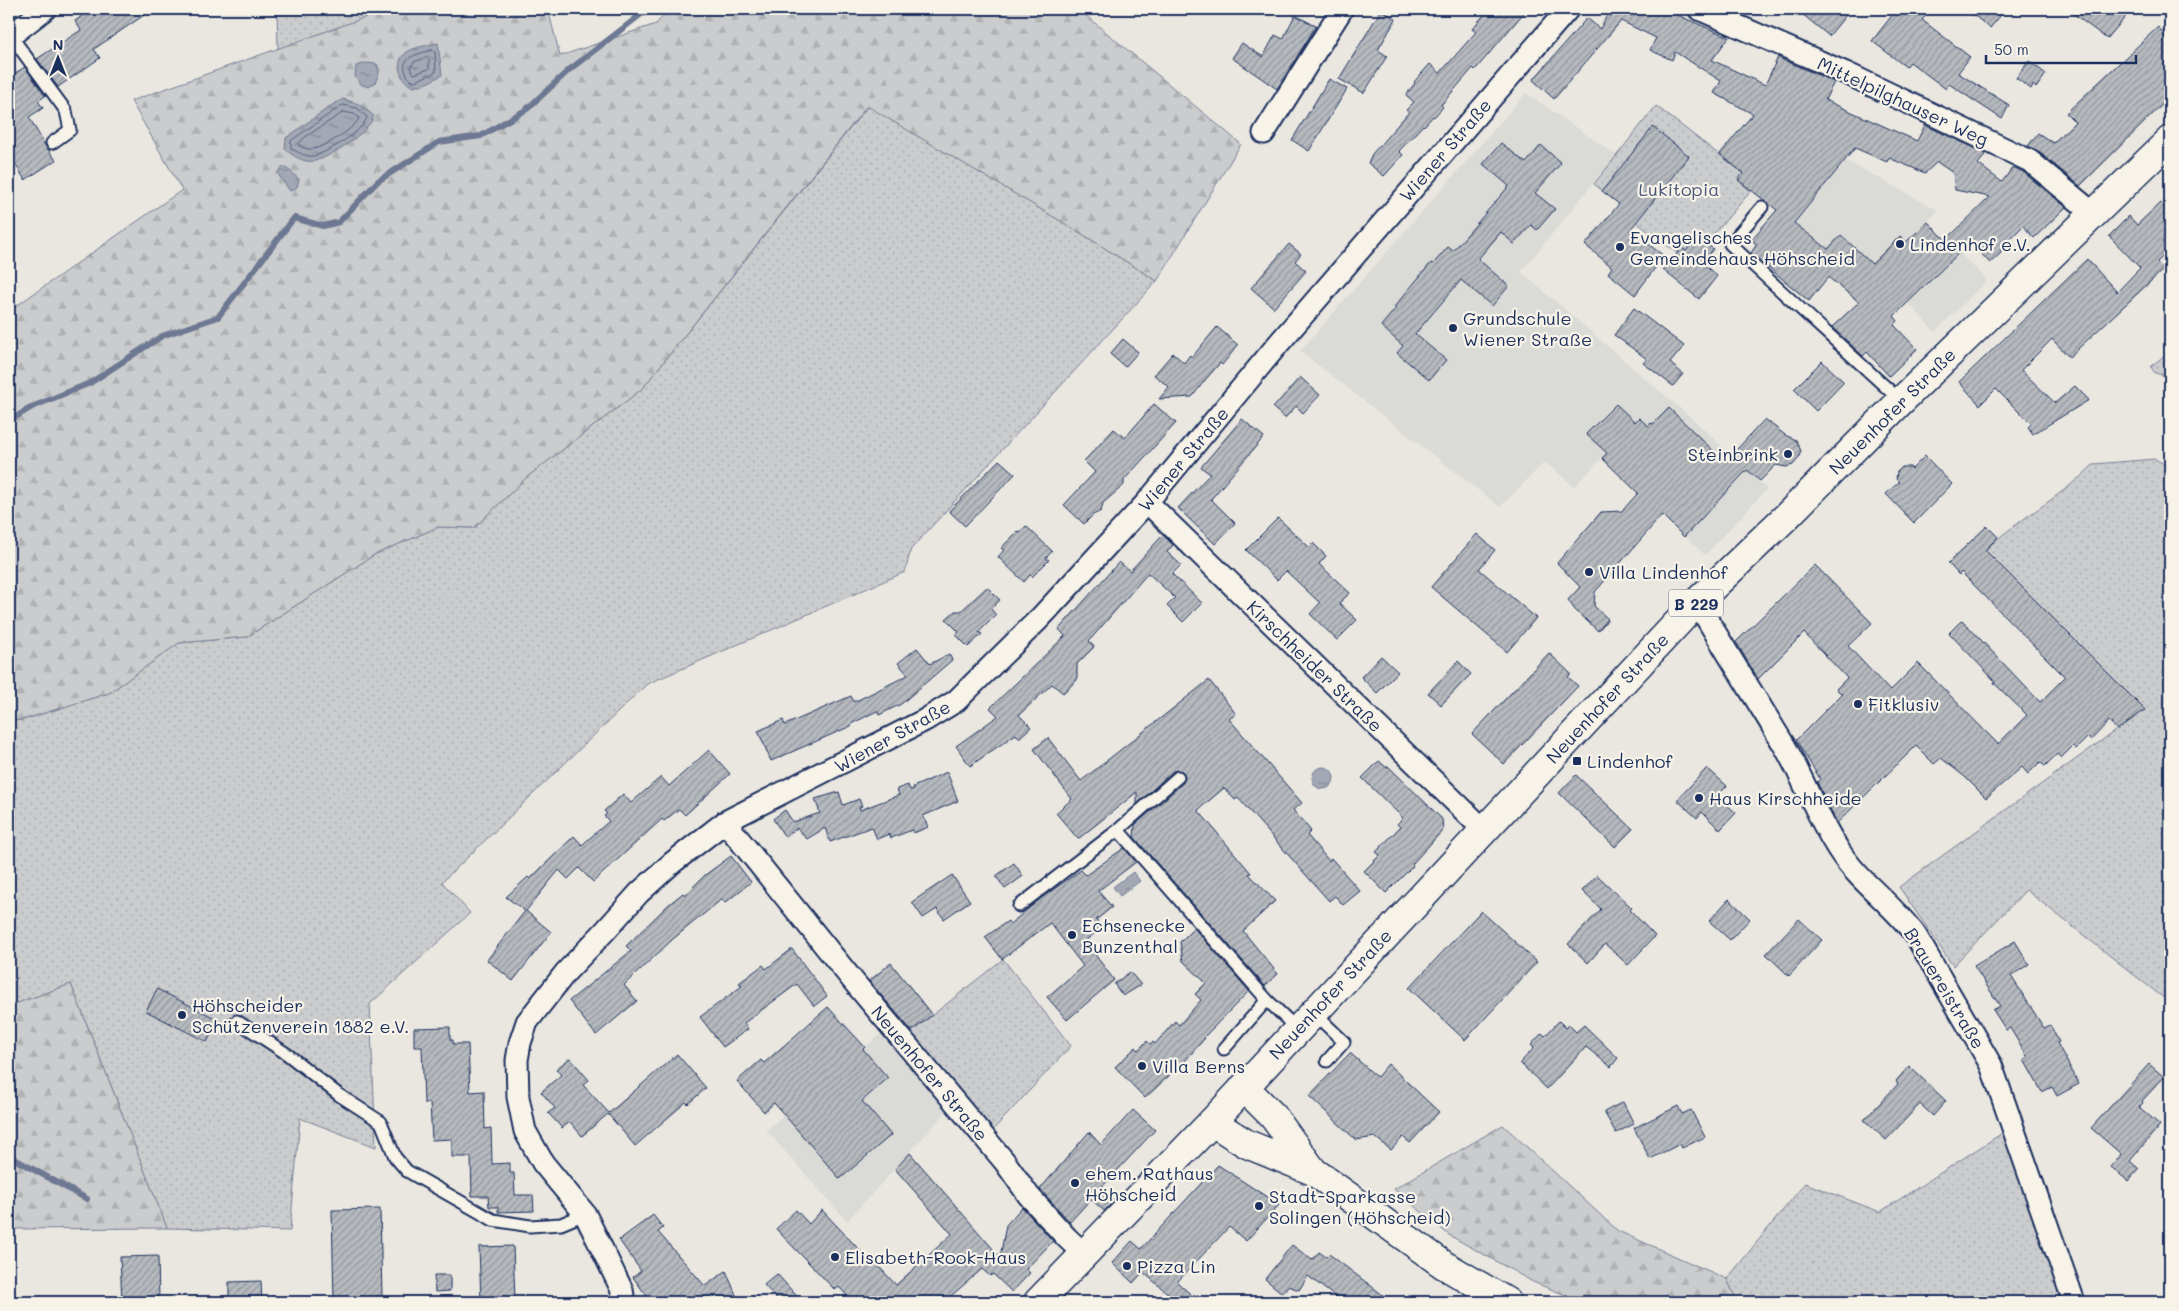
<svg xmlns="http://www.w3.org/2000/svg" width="2179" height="1311" font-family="Mali,sans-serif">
  <defs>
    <pattern id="green-dots" width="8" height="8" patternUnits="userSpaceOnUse" patternTransform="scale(1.25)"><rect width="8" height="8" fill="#cbcccd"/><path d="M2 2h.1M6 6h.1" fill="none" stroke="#aeb0b2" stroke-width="1.8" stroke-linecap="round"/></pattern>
    <pattern id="forest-firs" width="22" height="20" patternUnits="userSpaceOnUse" patternTransform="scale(1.25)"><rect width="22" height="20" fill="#cbcccd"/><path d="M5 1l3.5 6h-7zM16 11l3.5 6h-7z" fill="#aeb0b2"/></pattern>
    <pattern id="water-ripples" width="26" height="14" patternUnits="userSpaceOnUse" patternTransform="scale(1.25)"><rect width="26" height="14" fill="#a3a8b4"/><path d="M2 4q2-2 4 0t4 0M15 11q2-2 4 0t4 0" fill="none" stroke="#848996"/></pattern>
    <pattern id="building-hatch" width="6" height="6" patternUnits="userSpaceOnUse" patternTransform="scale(1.25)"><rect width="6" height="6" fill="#b6babf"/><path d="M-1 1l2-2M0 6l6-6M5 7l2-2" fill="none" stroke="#93989e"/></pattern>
  </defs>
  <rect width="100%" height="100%" fill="#eae7e0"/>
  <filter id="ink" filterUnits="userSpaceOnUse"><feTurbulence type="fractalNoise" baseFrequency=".02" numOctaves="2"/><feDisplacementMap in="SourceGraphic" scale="10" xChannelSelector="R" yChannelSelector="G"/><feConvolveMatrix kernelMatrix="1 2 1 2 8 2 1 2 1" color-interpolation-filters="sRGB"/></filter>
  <g filter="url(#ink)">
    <path fill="#dadad6" d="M1526,93L1616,155L1521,272L1695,421L1767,489L1705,555L1602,458L1574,487L1545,462L1500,507L1300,351Z
      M1845,160L1938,210L1928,222L1987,280L1935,332L1878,270L1841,235L1828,249L1794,223Z
      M882,1033L947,1111L847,1221L766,1130Z"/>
    <path fill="url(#green-dots)" stroke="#737e96" d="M277,9H383L373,15L278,49Z
      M868,106L1079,232L1157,281L911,549L905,572L647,684L442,882L470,913L370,1004L376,1147L300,1118L290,1231L167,1228L71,984L9,1006V721L23,720L109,693L179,643L247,637L374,555L438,527L474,528L527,477L642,389Z
      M1656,106L1743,173L1738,180L1751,191L1706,243L1686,251L1682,248L1677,253L1636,222L1638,219L1594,184Z
      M2168,352L2170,354V377L2155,373L2151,367Z
      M2155,459L2170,467V1003L2026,890L1953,966L1899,887L2144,710L1985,550C2019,518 2062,497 2094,464Z
      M1003,959L1071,1046L990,1133L910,1033Z
      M2004,1132L2064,1302H1737L1727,1279L1805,1183L1880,1212Z"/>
    <path fill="url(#forest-firs)" stroke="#737e96" d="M383,9H548L560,56L656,24L670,9H1078L1241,144L1157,281L1079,232L867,106L642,389L527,477L474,528L438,527L374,555L247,637L179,643L109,693L22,720L9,721V311L182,190L131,101L372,15Z
      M71,984L167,1228L9,1229V1006Z
      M1503,1125L1618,1231L1727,1279L1737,1302H1583L1533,1282L1449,1235L1394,1189Z"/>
    <path fill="url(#water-ripples)" stroke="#6d7892" d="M438,43L442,75L427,83L413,87C400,81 393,62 407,52C414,47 430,45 438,43Z
      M366,63L377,64L379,73L375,83L369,87L362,85L355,77L356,66Z
      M343,99L359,104L374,116C369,132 329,159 313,161C303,163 292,155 285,149L286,138L332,105Z
      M284,166L299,179L297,187L290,191L277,173Z
      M1312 778a11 11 0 1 1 22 0a11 11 0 1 1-22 0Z
      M1133,872L1140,881L1120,896L1113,887Z"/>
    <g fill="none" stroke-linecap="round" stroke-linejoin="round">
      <path stroke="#515f80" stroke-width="1" d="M432,50L435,52L436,72L415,81L410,80C395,58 414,55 432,50Z
        M426,58L429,59V69L414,74L410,68L414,62Z
        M343,105L357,108L367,117C364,131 327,153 313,156C306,157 297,152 291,148V141Z
        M344,112L354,114L359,118C356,128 321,150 310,149C306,149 302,147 299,146V143L304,138Z"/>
      <path stroke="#6d7892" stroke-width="6" d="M9,421L32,407L90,383L162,336L218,317L294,218L323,226L339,222L378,181L439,142L481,136L527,109L569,70L648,9
        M9,1156L87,1199"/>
    </g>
    <path fill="url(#building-hatch)" stroke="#1b2f5e" fill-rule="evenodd" d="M92,9H153L94,49L100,58L58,87L37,59L81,30L75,21Z
      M1489,9H1527L1475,70L1473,68L1441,105L1443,107L1434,117L1433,116L1424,126L1423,125L1399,151L1403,155L1384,176L1368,163L1372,154L1409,112L1406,110L1414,102L1406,95L1415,83L1414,82L1430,64L1440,73L1476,32L1472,29Z
      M1594,9H1663L1729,37L1712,60L1765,85L1778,57L1781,59L1834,82L1825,100L1917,141L1925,125L1986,154L1978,164L2002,182L2013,167L2023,172L2066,207L2034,238L2023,226L2001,248V253L1990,263L1970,242L1894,316L1898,321L1894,325L1917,349L1889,376L1867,352L1863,356L1832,327L1859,302L1828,277L1809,301L1751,253L1757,244L1751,240L1777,210L1738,180L1743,173L1720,154L1753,114L1714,93L1721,81L1675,52L1672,60L1650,50L1656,38L1621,21L1554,99L1533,80L1587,18L1600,29L1607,15ZM1855,148L1887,162L1889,158L1925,173L1937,162L1953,173L1955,190L1990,197L1946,240L1928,222L1906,242L1900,236L1872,264L1841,235L1828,249L1794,223Z
      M1796,9H1851L1829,36Z
      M1897,9H1931L1922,20L1970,57L1958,73L2009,105L2002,119L1949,84L1946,89L1910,62L1906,67L1872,41Z
      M1966,9H2006L1990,28Z
      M2067,9H2132L2107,39Z
      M1381,10L1396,19L1378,50L1387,56L1364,93L1339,79Z
      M1295,15L1316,26L1277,89L1232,58L1242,43L1263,57L1275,35L1283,39Z
      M2158,27L2170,40V97L2080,186L2038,151L2028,146L2038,133L2053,143L2075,122L2066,113Z
      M2029,61L2046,74L2036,88L2033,85L2031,89L2016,78Z
      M25,67L45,96L38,101L43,108L29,117L46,147L56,160L25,180L9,154V77Z
      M1329,79L1347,89L1309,151L1292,140Z
      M1653,127L1689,156L1630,230L1664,256L1635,295L1608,273L1612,267L1585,245L1619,204L1602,191Z
      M1501,143L1526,163L1541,145L1561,163L1535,193L1555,209L1537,230L1531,225L1514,244L1501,232L1478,259L1509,286L1492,306L1461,280L1415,334L1446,360L1429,380L1397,353L1403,346L1381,326L1396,308L1394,307L1431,263L1433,264L1448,247L1453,251L1509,186L1483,164Z
      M2160,203L2170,213V234L2162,242L2170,250L2157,262L2164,269L2069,357L2052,339L2021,370L2055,403L2075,386L2089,400L2033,434L2028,427L2031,424L1996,389L1980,405L1959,382L2087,259L2117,292L2140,268L2109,236L2129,216L2137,225Z
      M1698,237L1713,249L1702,263L1717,276L1699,299L1663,270L1682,248L1686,251Z
      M1289,244L1301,254L1295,261L1306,271L1274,308L1251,288Z
      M1634,308L1684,346L1670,363L1683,374L1673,386L1643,363L1647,359L1614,335Z
      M1217,327L1238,345L1222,365L1220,363L1206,379L1192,397L1159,399L1169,387L1154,375L1173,353L1184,363L1190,355L1192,357Z
      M1123,339L1138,352L1125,367L1110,354Z
      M1822,361L1844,382L1816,411L1794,389Z
      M1300,377L1320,395L1303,413L1296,406L1285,418L1273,408Z
      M1154,404L1176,423L1124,480V485L1103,503L1101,511L1093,515L1084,524L1064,505L1095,472L1084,461L1114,429L1125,438Z
      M1616,404L1635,422L1639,418L1648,426L1651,423L1653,424L1669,408L1725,462L1765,419L1785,435L1796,440L1801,451L1798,459L1793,465L1786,467L1776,465L1760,481L1747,470L1684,537L1662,515L1595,592L1594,606L1608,619L1598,631L1575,610L1568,600L1580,587L1557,563L1601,512L1622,511L1638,493L1602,458L1607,453L1586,434Z
      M1242,419L1264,437L1211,499L1235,523L1215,544L1178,508L1210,474L1201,467Z
      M1925,456L1952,484L1914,523L1886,494L1899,482L1896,479L1897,472L1902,467H1910L1912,469Z
      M999,460L1015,474L965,526L949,511Z
      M1278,518L1309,547L1313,543L1326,556L1319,564L1350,593L1339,603L1357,620L1337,640L1310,614L1320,603L1286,571L1277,580L1246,550Z
      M1026,526L1052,551L1046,558L1049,560L1032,577L1030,575L1024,582L998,557L1004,550L1001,548L1018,531L1020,533Z
      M1987,526L1998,537L1985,550L2145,710L2117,730L2109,721L2091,740L2088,737L2076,749L2073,746L2061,758L2057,754L2045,766L2040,762L2028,774L2022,767L1986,798L1965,777L1941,758L1934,764L1916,746L1837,823L1817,782L1820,779L1796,740L1842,694L1836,689L1847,678L1804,633L1758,679L1736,642L1815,565L1872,623L1848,646L1890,691L1918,663L1998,744L2027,715L1994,683L1995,681L1949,633L1962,620L2040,702L2065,677L1961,572L1959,575L1948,563Z
      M1477,534L1495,550L1479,569L1536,618L1507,652L1431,587Z
      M1163,535L1173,545L1167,552L1181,565L1172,574L1202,603L1183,622L1167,606L1175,598L1148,573L1089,641L1094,647L1077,664V680L1063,693L1052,684L1019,715L1031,727L1019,738L1016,734L970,766L956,746L998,716L990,708L1065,636L1059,629L1119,562L1130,571Z
      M987,587L1000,600L991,609L996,615L979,632L982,634L968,647L956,635L959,632L946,619L955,611H961Z
      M917,648L930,664L949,654L952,660L901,704L879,715L877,711L851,724V726L771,761L758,731L783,720L785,725L851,696L854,702L908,675L898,663Z
      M1549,653L1571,674L1568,677L1578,686L1504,764L1472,734Z
      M1381,656L1398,672L1377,693L1361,677Z
      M1458,661L1471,674L1441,705L1428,693Z
      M1209,680L1236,714L1229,719L1302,803L1293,810L1311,831L1307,835L1329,861L1331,858L1360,891L1343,905L1335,896L1329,901L1238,798L1235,800L1224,788L1198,810L1251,873L1249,874L1275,901L1243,931L1278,974L1265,986L1134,837L1135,825L1183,783L1185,776L1183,772L1177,770L1173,771L1137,804V792L1078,839L1056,813L1072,799L1034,749L1048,738L1081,781Z
      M709,750L730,774L685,815L679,809L664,821L662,819L593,882L579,868L568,879L559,870L526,911L551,932L513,981L487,960L525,911L506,897L528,877L530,879L574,836L582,845L609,821L604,816L607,814L604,811L623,794L631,803L661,777L669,786Z
      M1379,761L1387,768L1388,766L1442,819L1443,830L1412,864L1413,866L1386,893L1364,871L1380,855L1376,852L1400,827L1397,824L1403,818L1362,778Z
      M1707,768L1727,786L1717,796L1736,813L1720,830L1702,812L1697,818L1677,800Z
      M947,772L958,801L923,816L928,827L914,833L912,830L891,838L889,834L877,839L872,827L830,842L825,828L807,839L797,828L785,837L773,819L785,810L793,822L820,813L815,799L839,792L843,805L859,799L862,806L859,808L860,810L899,795L897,789L908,785L910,790L914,789L913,787Z
      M1576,775L1633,829L1615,847L1559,793Z
      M1124,848L1136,862L1098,891L1112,907L1096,920L1102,928L1085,941L1114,980L1067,1020L1047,997L1083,966L1050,923L1002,959L985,937L1008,921L1010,924L1044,896L1081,870L1086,875Z
      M731,856L751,882L725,903L722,899L673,939L624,985L637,1001L596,1035L569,1001L631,951L626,946L668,905L683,893L685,895L705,875Z
      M1014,863L1023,876L1005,889L996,876Z
      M952,875L970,901L944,919L937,909L923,918L912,902Z
      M1597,875L1632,908L1630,910L1655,936L1628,965L1605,944L1588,963L1568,944L1601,909L1582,891Z
      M1729,899L1750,919L1730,940L1709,921Z
      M1481,911L1537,962L1465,1040L1409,988Z
      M1799,919L1822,940L1789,976L1766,954Z
      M1194,928L1249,991L1204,1037L1205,1038L1185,1061L1145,1098L1115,1067L1136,1047L1138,1050L1147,1041L1150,1044L1153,1042L1155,1044L1175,1021L1179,1025L1201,1000L1195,994L1206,983L1183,961L1180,942Z
      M2015,941L2029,964L2011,976L2044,1028L2050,1025L2059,1042L2057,1043L2079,1084L2057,1096L2052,1087L2042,1092L2024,1060L2028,1058L2010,1028L2006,1030L1993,1010L2000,1006L1974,966Z
      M792,949L827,996L814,1006L797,984L744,1023L748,1029L723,1047L700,1017L742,986L739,983L763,965L766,969Z
      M891,963L932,1015L912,1031L869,981Z
      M1130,972L1141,985L1123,996L1114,984Z
      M157,989L219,1020L207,1042L146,1011Z
      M828,1007L865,1047L863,1049L888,1078L862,1101L891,1135L840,1179L774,1103L764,1112L737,1081L761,1060L764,1063Z
      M1559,1021L1566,1028L1569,1025L1576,1032L1584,1025L1618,1058L1611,1067L1586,1047L1547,1089L1520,1063L1534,1048L1531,1045L1542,1033L1545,1036Z
      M450,1027V1040H453V1044H468L470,1092L484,1091L485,1129L491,1128L492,1164L510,1163V1173H514L515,1195H533L534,1211L498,1212V1207H489L488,1196H472L471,1157H452V1139L432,1140L430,1103H424L422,1047H414V1028Z
      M1350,1053L1377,1077L1388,1064L1439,1112L1410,1143L1403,1137L1391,1150L1375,1137L1356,1140L1309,1096Z
      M677,1054L706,1088L688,1104L686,1102L635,1146L608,1114L582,1136L570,1122L562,1128L548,1113L555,1108L541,1092L561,1075L556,1069L570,1058L589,1080L583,1085L609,1113Z
      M2149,1064L2164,1077L2142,1101L2143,1103L2139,1107L2160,1125L2130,1161L2139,1169L2128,1181L2111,1167L2121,1154L2091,1128Z
      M1909,1066L1946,1101L1933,1116L1920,1104L1886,1140L1864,1120L1898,1084L1896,1081Z
      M1623,1102L1634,1124L1616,1133L1604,1112Z
      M1678,1106L1682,1114L1691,1110L1705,1137L1682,1148L1680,1144L1650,1159L1634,1128Z
      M1133,1110L1155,1130L1101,1188L1114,1201L1104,1211L1091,1199L1070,1222L1040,1189L1089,1132L1101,1145Z
      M910,1153L1000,1257L1006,1225L1022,1207L1053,1241L1026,1269L1030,1273L1012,1292L993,1274L990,1276L982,1269L944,1302H853L839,1287L835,1290L776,1229L796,1210L809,1224L822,1210L867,1258L869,1256L896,1285L952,1234L895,1169Z
      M1218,1165L1279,1205L1246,1241L1229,1227L1177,1282L1199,1302H1178L1143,1272L1133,1283L1112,1263L1132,1241L1141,1249Z
      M380,1209L382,1296L352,1298V1302H334L332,1210Z
      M653,1215L663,1228L658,1232L705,1286L726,1271L739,1302H651L633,1277L641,1271L619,1240Z
      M1292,1245L1312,1260L1319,1252L1326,1257L1329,1254L1392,1302H1342L1308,1276L1299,1290L1288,1286L1282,1293L1265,1279Z
      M513,1246L515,1301L481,1302L479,1247Z
      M158,1256L159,1302H122L120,1257Z
      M777,1274L802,1302H780L764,1285Z
      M434,1275H450V1291L435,1292Z
      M261,1281L262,1302H229V1282Z"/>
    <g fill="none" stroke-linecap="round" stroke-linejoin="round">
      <g stroke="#1b2f5e" stroke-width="15">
        <path id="service" d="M11,36L66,111L70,130L52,143
          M1762,207L1730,244L1901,401
          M1178,777L1118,830L1267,1000L1297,1029
          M1019,906L1118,830
          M1313,1012L1344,1042L1327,1061
          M237,1021L287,1054L339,1095L381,1122L395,1157L407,1171L493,1220L530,1226L561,1224L585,1214
          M1224,1049L1267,1000"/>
      </g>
      <g stroke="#1b2f5e" stroke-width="25">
        <path id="minor" d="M1699,9L1848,74L2030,161L2094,214
          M9,37L45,9
          M1264,133L1342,9
          M1147,502L1484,830
          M1697,602C1725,650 1755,697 1784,745C1804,779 1817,818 1840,852C1861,884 1894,905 1916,936L1991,1065L2074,1302
          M725,822L854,982L1005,1162L1029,1196L1067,1238L1085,1255
          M624,1302L622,1290L585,1214L543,1163L525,1131L518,1097L517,1060L520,1043L527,1022L566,972L604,932L639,893L672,863L725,822L925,720L956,701L1041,617L1147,502L1279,343L1568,9"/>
      </g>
      <g stroke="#1b2f5e" stroke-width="31">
        <path id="secondary" d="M1244,1087L1273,1116L1313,1171
          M1212,1122L1247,1144L1313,1171L1444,1265L1507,1302"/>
      </g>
      <g stroke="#1b2f5e" stroke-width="31">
        <path id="primary" d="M1038,1302L1212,1122L1697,602L1787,516L1901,401L2170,140"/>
      </g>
      <use href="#service" stroke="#f7f3e8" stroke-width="11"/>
      <use href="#minor" stroke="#f7f3e8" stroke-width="21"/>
      <use href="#secondary" stroke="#f7f3e8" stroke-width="28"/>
      <use href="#primary" stroke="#f7f3e8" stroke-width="28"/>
    </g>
  </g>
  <g fill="#1b2f5e" stroke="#f7f3e8" stroke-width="2">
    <circle cx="1900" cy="244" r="5"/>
    <circle cx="1620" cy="247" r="5"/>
    <circle cx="1453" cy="328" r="5"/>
    <circle cx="1788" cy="454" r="5"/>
    <circle cx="1589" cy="572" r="5"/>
    <circle cx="1858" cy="704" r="5"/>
    <rect x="1572" y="756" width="10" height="10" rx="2.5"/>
    <circle cx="1699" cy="798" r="5"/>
    <circle cx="1072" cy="935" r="5"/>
    <circle cx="182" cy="1015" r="5"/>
    <circle cx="1142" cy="1066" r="5"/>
    <circle cx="1075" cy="1183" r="5"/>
    <circle cx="1259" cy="1206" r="5"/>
    <circle cx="835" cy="1257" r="5"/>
    <circle cx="1127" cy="1266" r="5"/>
  </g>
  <g text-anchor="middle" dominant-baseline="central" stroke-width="4.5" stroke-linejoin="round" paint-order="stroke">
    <rect fill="#f7f3e8" stroke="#5d6a87" stroke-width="1" x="1668.5" y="589.5" width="55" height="27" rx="4"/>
    <g font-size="16" font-weight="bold" fill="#1b2f5e">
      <text x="1696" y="603">B 229</text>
    </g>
    <g font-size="18" fill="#1b2f5e" stroke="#f7f3e8">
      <text transform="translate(1903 101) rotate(25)">Mittelpilghauser Weg</text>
      <text transform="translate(1445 150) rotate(-49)">Wiener Straße</text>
      <text transform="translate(1892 411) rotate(-45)">Neuenhofer Straße</text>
      <text transform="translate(1183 459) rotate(-50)">Wiener Straße</text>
      <text transform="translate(1315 666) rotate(44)">Kirschheider Straße</text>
      <text transform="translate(1607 698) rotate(-47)">Neuenhofer Straße</text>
      <text transform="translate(892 736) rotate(-29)">Wiener Straße</text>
      <text transform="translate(1945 988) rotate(59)">Brauereistraße</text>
      <text transform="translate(1330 994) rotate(-47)">Neuenhofer Straße</text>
      <text transform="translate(930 1073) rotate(50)">Neuenhofer Straße</text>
    </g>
    <g font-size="18" fill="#47567a" stroke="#f7f3e8">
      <text x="1679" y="189">Lukitopia</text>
    </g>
    <g font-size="18" fill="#1b2f5e" stroke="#f7f3e8" text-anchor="start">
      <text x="1630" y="237">Evangelisches<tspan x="1630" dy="21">Gemeindehaus Höhscheid</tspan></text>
      <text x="1910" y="244">Lindenhof e.V.</text>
      <text x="1463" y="318">Grundschule<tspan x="1463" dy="21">Wiener Straße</tspan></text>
      <text x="1778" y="454" text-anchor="end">Steinbrink</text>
      <text x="1599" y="572">Villa Lindenhof</text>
      <text x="1868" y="704">Fitklusiv</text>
      <text x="1587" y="761">Lindenhof</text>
      <text x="1709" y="798">Haus Kirschheide</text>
      <text x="1082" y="925">Echsenecke<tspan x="1082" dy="21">Bunzenthal</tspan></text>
      <text x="192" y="1005">Höhscheider<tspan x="192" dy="21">Schützenverein 1882 e.V.</tspan></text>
      <text x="1152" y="1066">Villa Berns</text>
      <text x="1085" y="1173">ehem. Rathaus<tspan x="1085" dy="21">Höhscheid</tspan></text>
      <text x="1269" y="1196">Stadt-Sparkasse<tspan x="1269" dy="21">Solingen (Höhscheid)</tspan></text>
      <text x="845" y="1257">Elisabeth-Rook-Haus</text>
      <text x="1137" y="1266">Pizza Lin</text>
    </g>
  </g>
  <rect width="2179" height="1311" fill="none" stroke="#f7f3e8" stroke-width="30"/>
  <rect x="15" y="15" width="2149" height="1281" fill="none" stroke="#1b2f5e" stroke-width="2" filter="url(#ink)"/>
  <g transform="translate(58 58)" stroke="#f7f3e8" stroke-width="4" paint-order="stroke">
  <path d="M0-4L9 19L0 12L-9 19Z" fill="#1b2f5e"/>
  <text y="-8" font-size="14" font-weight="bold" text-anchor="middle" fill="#1b2f5e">N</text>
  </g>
  <path d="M1986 55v8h150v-8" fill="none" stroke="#1b2f5e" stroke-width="2.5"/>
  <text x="1994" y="55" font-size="15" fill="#1b2f5e" stroke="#f7f3e8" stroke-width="4" paint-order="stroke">50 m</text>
</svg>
